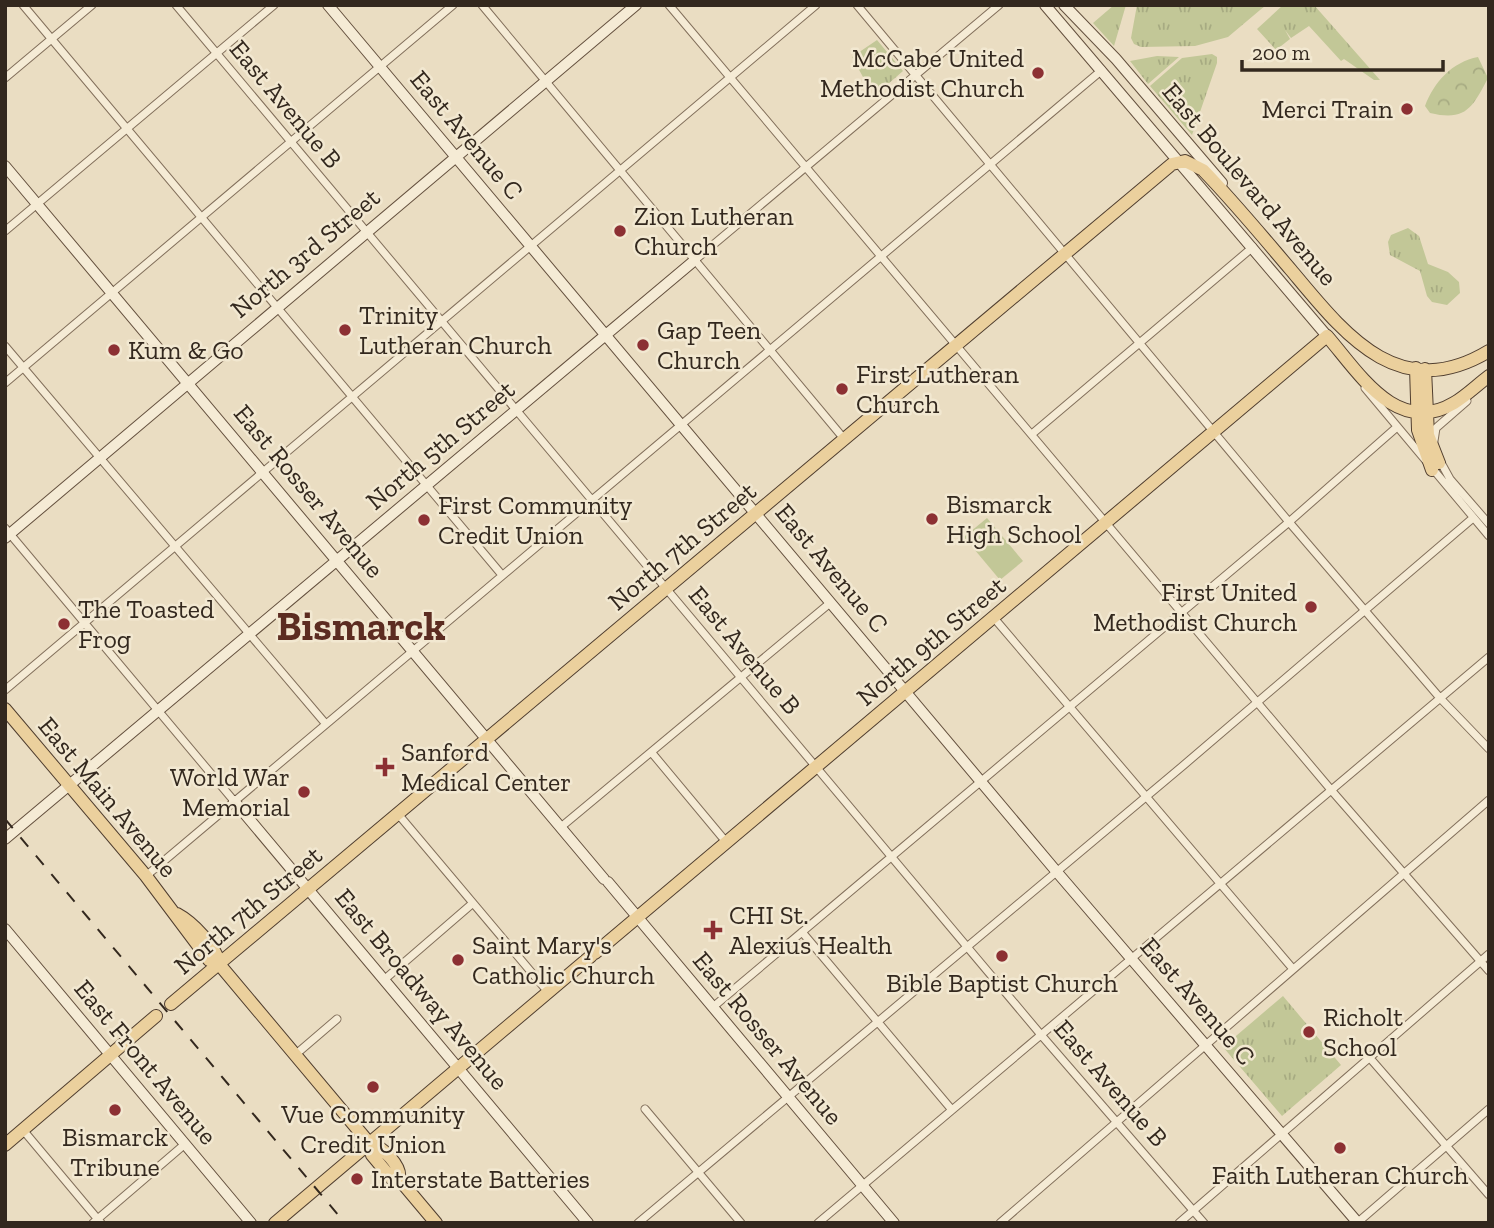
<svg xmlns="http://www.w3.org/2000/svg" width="1494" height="1228" font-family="'Zilla Slab',serif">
  <defs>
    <pattern id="grass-tufts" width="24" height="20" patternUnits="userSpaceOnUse" patternTransform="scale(1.75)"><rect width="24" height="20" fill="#c2c797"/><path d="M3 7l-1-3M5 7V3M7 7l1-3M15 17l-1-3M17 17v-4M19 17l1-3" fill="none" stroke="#a7ab82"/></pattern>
    <pattern id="forest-crowns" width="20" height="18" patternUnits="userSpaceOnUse" patternTransform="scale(1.75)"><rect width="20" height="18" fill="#c2c797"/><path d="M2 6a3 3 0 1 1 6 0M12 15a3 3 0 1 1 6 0" fill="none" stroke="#a7ab82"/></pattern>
  </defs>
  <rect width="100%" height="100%" fill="#eaddc2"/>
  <path fill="url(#grass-tufts)" d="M1114,5H1126L1114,46L1093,23Z
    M1137,5H1266L1228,37L1195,46L1141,47L1134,44L1131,38Z
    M1283,5H1314L1380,80H1374L1344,59L1341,61L1309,26L1291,38L1285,30L1290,39L1276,50L1257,29Z
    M877,40L903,71L880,91L863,77L852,57Z
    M1212,54L1217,57V63L1192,135L1150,86L1182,58Z
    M1157,56L1179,57L1148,84L1130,61Z
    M1408,228L1419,236L1428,264L1448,272L1459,282L1460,293L1447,305L1432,302L1427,296L1420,271L1390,255L1388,242L1391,235Z
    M1283,996L1341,1065L1282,1116L1223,1047Z"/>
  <path fill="url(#forest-crowns)" d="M1478,57L1488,78C1473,106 1467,122 1430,113L1425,106C1434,82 1452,62 1478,57Z"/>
  <path fill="#c2c797" d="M987,518L1023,561L1000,580L964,537Z"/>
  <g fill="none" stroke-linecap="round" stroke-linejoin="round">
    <g stroke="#826f5b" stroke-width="9">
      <path id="street" d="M23,5L502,575
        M176,5L1042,1036L1204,1223
        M482,5L845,440
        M669,5L1332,791L1489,971
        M857,5L1289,522L1440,698L1489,749
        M5,78L92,5
        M5,231L274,5
        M695,260L999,5
        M5,346L325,723
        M5,383L453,5
        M1365,388L1489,536
        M1032,434L1253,247
        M1434,441L1436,428L1467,401
        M1439,459L1450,479L1489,524
        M5,528L234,801
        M994,618L1293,969
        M5,690L816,5
        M652,753L727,843
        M398,814L548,992
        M561,827L830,603
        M146,876L1102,70
        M802,932L952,1110
        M385,979L473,903
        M713,1007L1289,522L1397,427
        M295,1055L337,1019
        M1369,1057L1489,1195
        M645,1109L741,1223
        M23,1130L101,1223
        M93,1223L185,1144
        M638,1223L1185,764L1473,518
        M818,1223L1489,657
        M1000,1223L1489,800
        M1179,1223L1489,954
        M1357,1223L1489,1109"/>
    </g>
    <g stroke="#64503e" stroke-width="12">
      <path id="secondary" d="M328,5L1056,871L1358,1223
        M1045,5L1327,336
        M1064,5L1116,59L1222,183
        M5,166L604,879
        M5,538L636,5
        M234,801L588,1223
        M5,839L695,260
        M608,882L894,1223
        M5,929L251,1223"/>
    </g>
    <g stroke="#503e2f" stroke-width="14">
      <path id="primary" d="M1327,336C1359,373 1397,437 1454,403C1466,396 1477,385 1489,376
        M1416,368L1418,430L1432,470
        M1425,369L1428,435L1439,463
        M5,709L146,876L209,960L219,964L370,1144L372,1155L392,1179H399
        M177,914C192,922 217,947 219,964
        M595,953L1327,336
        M171,1004L1172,164L1185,161L1203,170C1234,202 1262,236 1291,270C1343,332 1398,406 1489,351
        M370,1144C382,1146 402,1166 399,1179L436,1223
        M5,1145L156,1016
        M275,1223L591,956"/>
    </g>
    <use href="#street" stroke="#f5ebd5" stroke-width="7"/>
    <use href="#secondary" stroke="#f5ebd5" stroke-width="10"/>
    <use href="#primary" stroke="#ebd09d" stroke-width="12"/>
    <path stroke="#33281e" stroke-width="2" stroke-dasharray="12 12" stroke-linecap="butt" d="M5,819L345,1223"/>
  </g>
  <g fill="#8c3033" stroke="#f2e8d1" stroke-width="2.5">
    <circle cx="1038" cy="73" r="7"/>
    <circle cx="1407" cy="109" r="7"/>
    <circle cx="620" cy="231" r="7"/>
    <circle cx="345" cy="330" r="7"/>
    <circle cx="643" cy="345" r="7"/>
    <circle cx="114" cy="350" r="7"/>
    <circle cx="842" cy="389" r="7"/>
    <circle cx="932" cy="519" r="7"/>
    <circle cx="424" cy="520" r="7"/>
    <circle cx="1311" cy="607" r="7"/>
    <circle cx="64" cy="624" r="7"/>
    <path d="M381.5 756.5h7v7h7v7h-7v7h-7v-7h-7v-7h7z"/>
    <circle cx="304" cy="792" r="7"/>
    <path d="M709.5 919.5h7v7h7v7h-7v7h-7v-7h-7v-7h7z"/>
    <circle cx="1002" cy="956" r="7"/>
    <circle cx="458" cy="960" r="7"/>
    <circle cx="1309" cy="1032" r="7"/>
    <circle cx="373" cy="1087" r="7"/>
    <circle cx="115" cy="1110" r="7"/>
    <circle cx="1340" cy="1148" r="7"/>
    <circle cx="357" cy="1179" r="7"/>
  </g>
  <g text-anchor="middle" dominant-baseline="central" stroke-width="5" stroke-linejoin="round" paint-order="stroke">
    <g font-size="26" fill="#33281e" stroke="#f2e8d1" text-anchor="start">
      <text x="1024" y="58" text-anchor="end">McCabe United<tspan x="1024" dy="30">Methodist Church</tspan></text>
      <text x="1393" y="109" text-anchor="end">Merci Train</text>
      <text x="634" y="216">Zion Lutheran<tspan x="634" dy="30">Church</tspan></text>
      <text x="359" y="315">Trinity<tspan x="359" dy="30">Lutheran Church</tspan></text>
      <text x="657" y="330">Gap Teen<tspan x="657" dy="30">Church</tspan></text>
      <text x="128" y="350">Kum &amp; Go</text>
      <text x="856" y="374">First Lutheran<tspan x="856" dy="30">Church</tspan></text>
      <text x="946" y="504">Bismarck<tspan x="946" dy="30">High School</tspan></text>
      <text x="438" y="505">First Community<tspan x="438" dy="30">Credit Union</tspan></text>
      <text x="1297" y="592" text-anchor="end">First United<tspan x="1297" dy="30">Methodist Church</tspan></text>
      <text x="78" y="609">The Toasted<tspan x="78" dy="30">Frog</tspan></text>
      <text x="401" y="752">Sanford<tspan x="401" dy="30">Medical Center</tspan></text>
      <text x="290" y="777" text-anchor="end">World War<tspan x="290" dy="30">Memorial</tspan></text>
      <text x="729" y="915">CHI St.<tspan x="729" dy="30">Alexius Health</tspan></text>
      <text x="472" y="945">Saint Mary's<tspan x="472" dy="30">Catholic Church</tspan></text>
      <text x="1002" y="983" text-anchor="middle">Bible Baptist Church</text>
      <text x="1323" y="1017">Richolt<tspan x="1323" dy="30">School</tspan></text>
      <text x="373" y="1114" text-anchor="middle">Vue Community<tspan x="373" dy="30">Credit Union</tspan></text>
      <text x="115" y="1137" text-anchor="middle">Bismarck<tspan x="115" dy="30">Tribune</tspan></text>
      <text x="1340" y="1175" text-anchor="middle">Faith Lutheran Church</text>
      <text x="371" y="1179">Interstate Batteries</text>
    </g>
    <g font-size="26" fill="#33281e" stroke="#f2e8d1">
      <text transform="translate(286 104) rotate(50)">East Avenue B</text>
      <text transform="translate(467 135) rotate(50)">East Avenue C</text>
      <text transform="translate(1250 184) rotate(50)">East Boulevard Avenue</text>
      <text transform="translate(305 253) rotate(-40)">North 3rd Street</text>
      <text transform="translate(440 445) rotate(-40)">North 5th Street</text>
      <text transform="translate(309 491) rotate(50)">East Rosser Avenue</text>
      <text transform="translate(682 546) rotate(-40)">North 7th Street</text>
      <text transform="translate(832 568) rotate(50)">East Avenue C</text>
      <text transform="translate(931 641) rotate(-40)">North 9th Street</text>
      <text transform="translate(745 650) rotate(50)">East Avenue B</text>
      <text transform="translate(108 797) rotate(50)">East Main Avenue</text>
      <text transform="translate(248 910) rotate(-40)">North 7th Street</text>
      <text transform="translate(422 989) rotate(50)">East Broadway Avenue</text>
      <text transform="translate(1198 1001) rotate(49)">East Avenue C</text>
      <text transform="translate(768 1038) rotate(50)">East Rosser Avenue</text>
      <text transform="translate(146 1062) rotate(50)">East Front Avenue</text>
      <text transform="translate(1111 1083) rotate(49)">East Avenue B</text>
    </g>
    <g font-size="40" font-weight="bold" fill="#5c2c21" stroke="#f2e8d1">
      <text x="361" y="626">Bismarck</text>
    </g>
  </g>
  <rect width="1494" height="1228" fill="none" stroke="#33281e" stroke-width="14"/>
  <path d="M1242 60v10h201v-10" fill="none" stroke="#33281e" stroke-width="3.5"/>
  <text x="1252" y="60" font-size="21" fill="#33281e" stroke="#f2e8d1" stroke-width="5" paint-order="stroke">200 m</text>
</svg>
